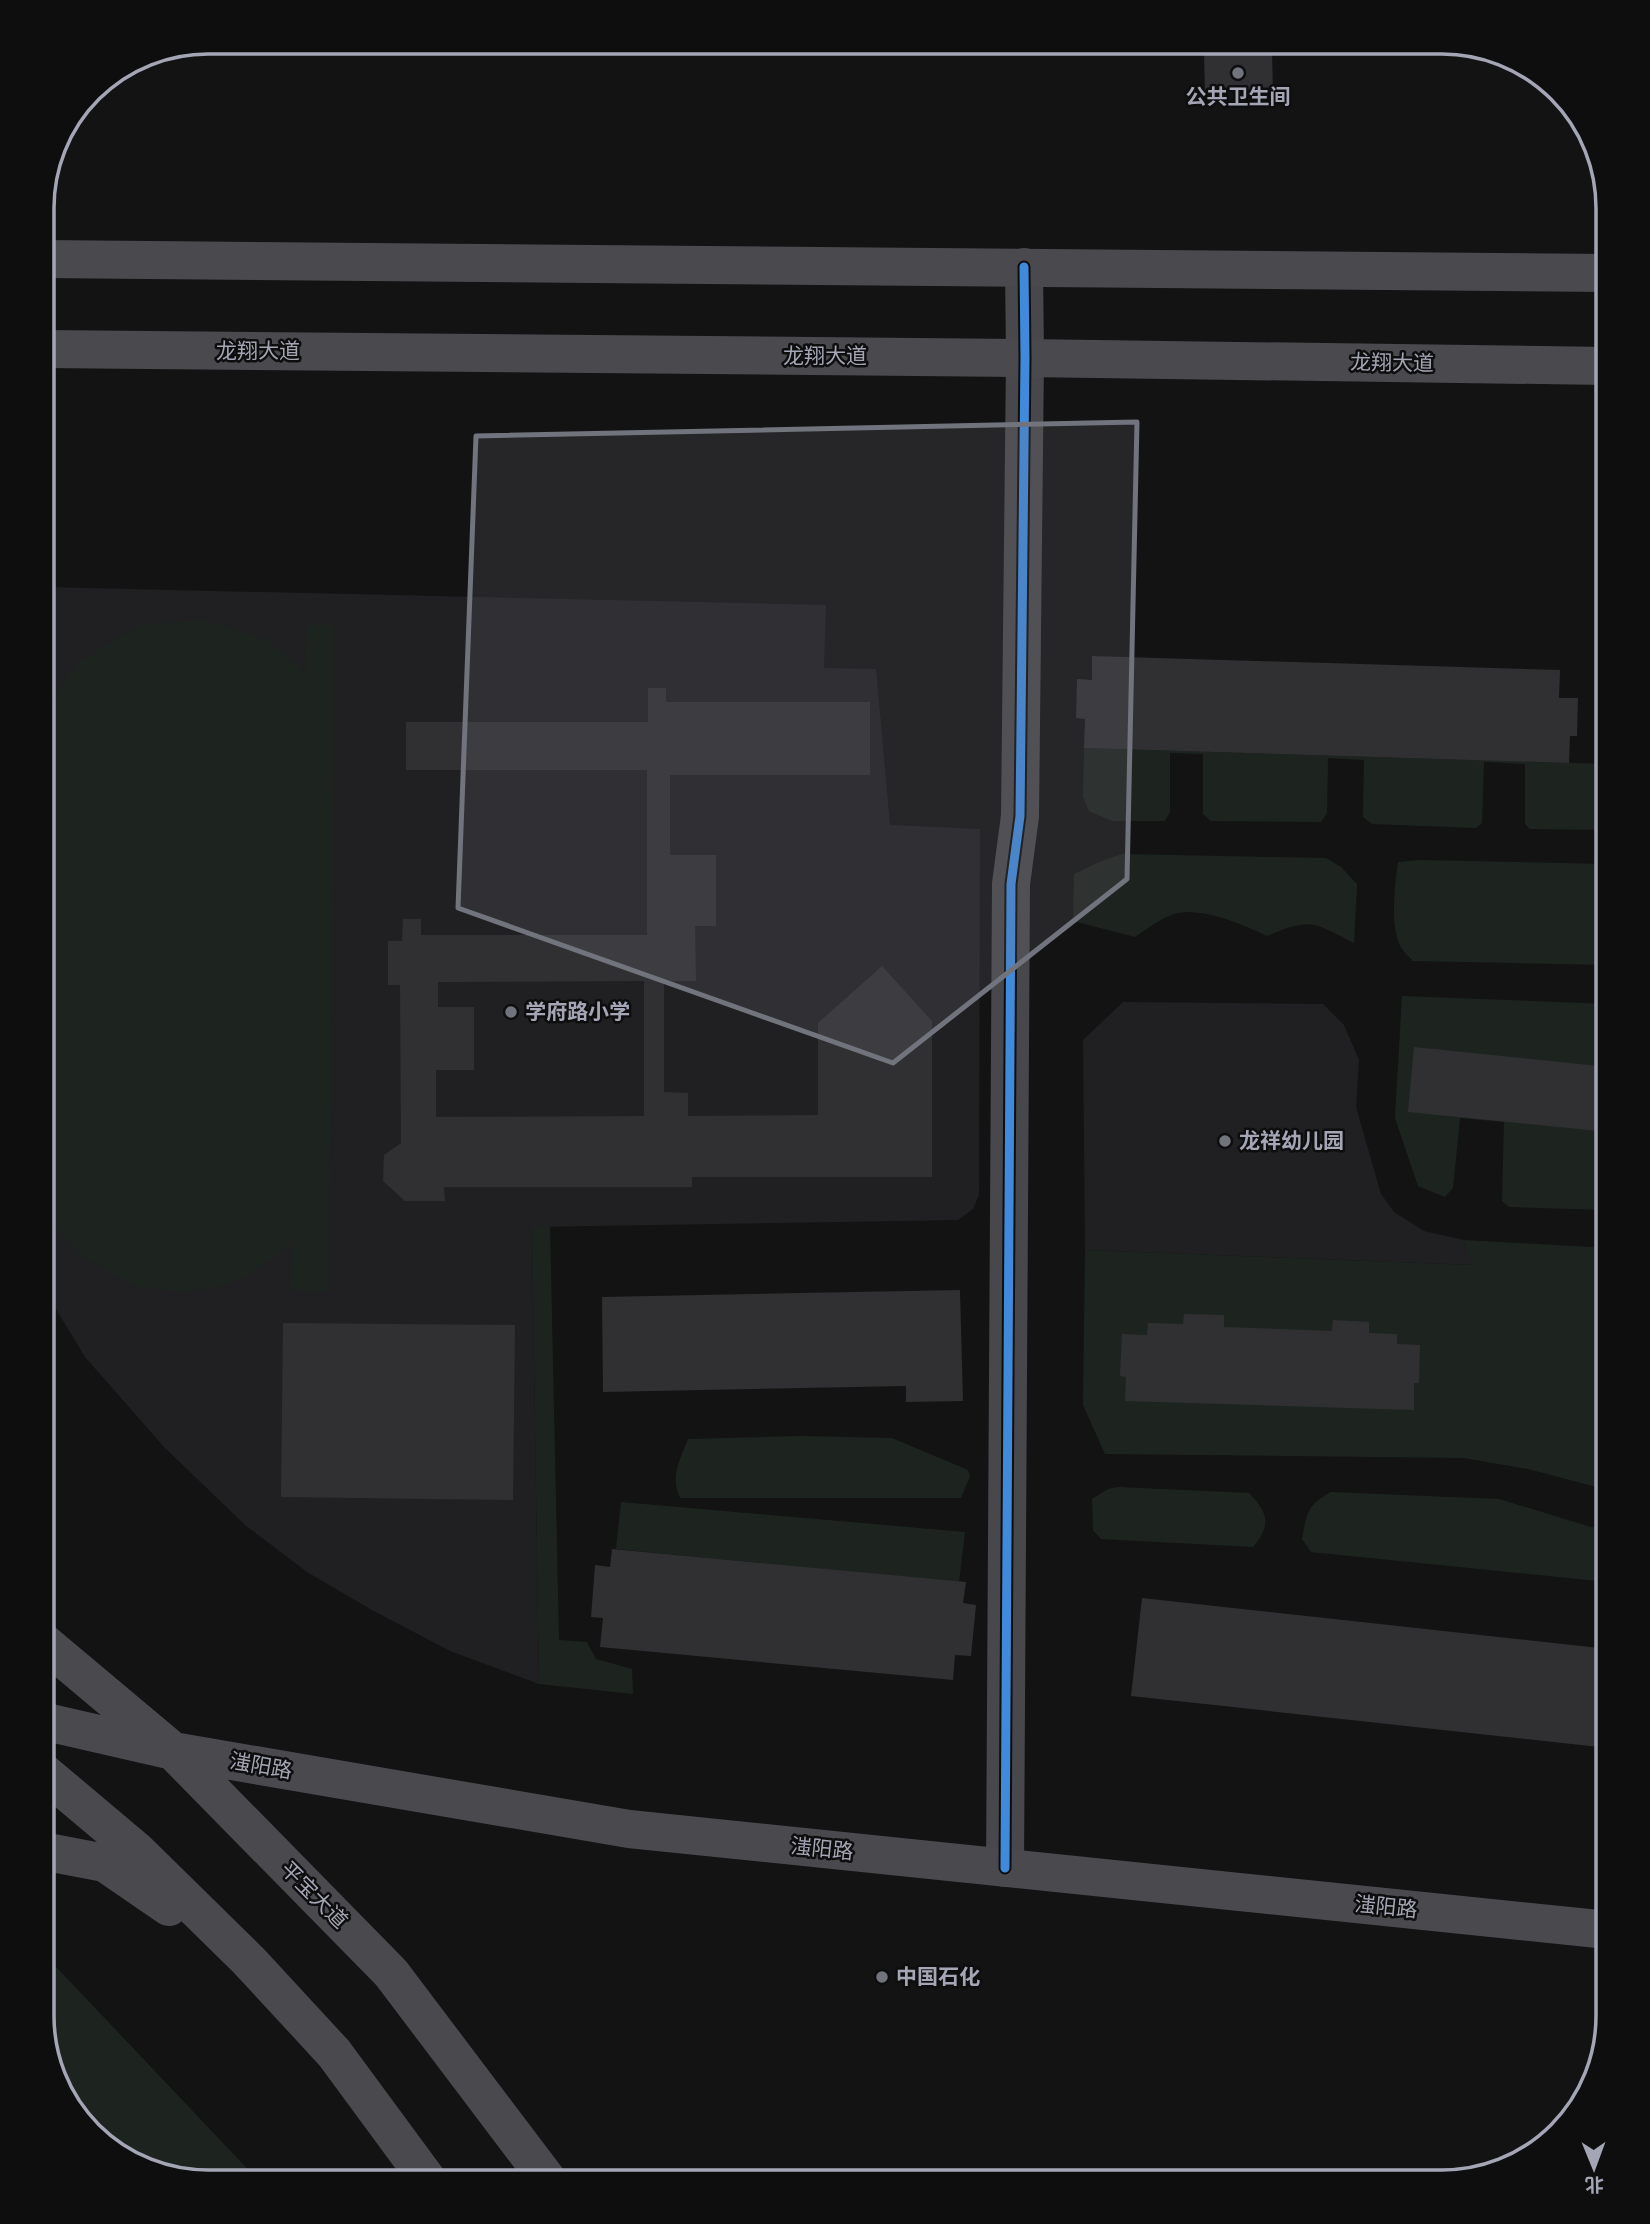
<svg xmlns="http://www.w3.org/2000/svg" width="1650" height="2224" font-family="'DejaVu Sans','Noto Sans SC',sans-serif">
  <rect width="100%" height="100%" fill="#131314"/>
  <path fill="#202022" d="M42,587L826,605L824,668L876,669L890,825L980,829L979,1195L973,1209L958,1220L532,1227L539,1684L450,1651L372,1610L307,1572L245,1525L164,1447L85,1357L42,1286Z
    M1123,1002L1323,1004L1344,1025L1359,1060L1356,1107L1381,1194L1394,1212L1424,1231L1464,1240L1473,1265L1085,1250L1083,1040Z"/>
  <path fill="#1d241f" d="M203,620L269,641L305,673L307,625H334L329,1291H292L293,1242L251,1273L222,1286L185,1292L137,1287L80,1255L51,1221L42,1200V734L59,688L80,662L139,625Z
    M1084,748L1608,764V830L1530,829L1525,824V764L1484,762L1482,823L1476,828L1372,824L1363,817L1364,760L1328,758L1327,813L1321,822L1211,821L1203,814V754L1170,753V812L1165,821H1112L1089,811L1083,797Z
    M1122,854L1326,858L1341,867L1357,884L1354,943C1313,922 1311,917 1267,936C1243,925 1205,908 1178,913C1163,916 1147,929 1135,937L1073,921L1074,874L1099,862Z
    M1419,860L1608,864V965L1413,961C1409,957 1405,953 1402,949C1389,929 1395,885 1398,862Z
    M1402,996L1608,1004V1191L1604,1210L1509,1207L1502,1201L1504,1122L1460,1118L1453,1188L1445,1197L1418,1186L1395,1118Z
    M532,1226H550L559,1640L587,1642L596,1659L632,1669L633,1694L539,1684Z
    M1464,1240L1608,1248V1490L1528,1469L1464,1458L1105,1454L1083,1405L1085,1250L1472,1265Z
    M802,1436L892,1438L968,1470L970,1476L961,1498H680C670,1476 680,1460 688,1439Z
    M1119,1487L1249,1493C1269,1513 1271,1526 1253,1547L1101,1539L1093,1530L1092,1499L1108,1489Z
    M1331,1492L1499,1499L1591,1527L1608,1530V1582L1311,1552L1302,1539C1307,1513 1307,1505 1331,1492Z
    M621,1502L965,1532L959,1582L616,1549Z
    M42,1952L260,2182H208L126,2160L70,2108L42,2016Z"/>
  <path fill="#303032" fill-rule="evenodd" d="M1272,53L1273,91L1205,93L1204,54Z
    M1092,656L1560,670L1559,698H1578L1577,736H1570L1569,763L1084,748L1085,719L1076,718L1077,679L1092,680Z
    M648,688H666V702H870V775H670V855H716V926H695L696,981H664V1092L688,1093V1116L818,1115V1023L882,966L932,1021V1177H692V1187H444L445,1201H405L383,1181L384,1155L401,1143L400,985H388V941H402L403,919H421V935H647V770H406V722H648ZM644,981V1116L436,1117V1070H474V1007H438V982Z
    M1414,1047L1608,1067V1132L1408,1112Z
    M960,1290L963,1401L906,1402V1386L603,1392L602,1297Z
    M1184,1314L1224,1315V1327L1332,1331L1333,1320L1369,1322V1333L1397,1334V1344L1420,1345L1419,1383H1414V1410L1125,1401L1126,1377L1120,1376L1122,1334L1147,1335L1148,1323L1183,1324Z
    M283,1323L515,1325L513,1500L281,1497Z
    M612,1549L966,1582L963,1603L976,1605L971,1656L955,1655L953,1680L600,1647L603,1618L591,1617L595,1565L610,1567Z
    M1142,1598L1608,1649V1748L1131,1696Z"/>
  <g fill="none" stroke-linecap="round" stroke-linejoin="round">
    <path stroke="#48484c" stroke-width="38" d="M1005,1868L1011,884L1020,816L1025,358L1024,267"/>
    <path stroke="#4a4a4e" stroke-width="38" d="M42,259L1608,273
      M42,349L1025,358L1608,366
      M42,1641L173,1751L391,1973L549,2182
      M42,1721L173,1751L629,1829L1608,1930
      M42,1771L137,1851L249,1961L334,2053L429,2182
      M42,1851L105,1863L169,1907"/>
    <g stroke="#0e0e0f" stroke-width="13">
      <path id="cycleway" d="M1005,1868L1011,884L1020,816L1025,358L1024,267"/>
    </g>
    <use href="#cycleway" stroke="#408adc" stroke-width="9"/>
  </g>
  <path fill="#71737d" fill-opacity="0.2" stroke="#71737d" stroke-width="5" stroke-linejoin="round" d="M1137,422L1127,879L893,1063L458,908L476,436Z"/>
  <g fill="#71737d" stroke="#0e0e0f" stroke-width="2.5">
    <circle cx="1238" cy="73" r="7"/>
    <circle cx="511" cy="1012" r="7"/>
    <circle cx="1225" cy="1141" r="7"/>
    <circle cx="882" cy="1977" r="7"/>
  </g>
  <g text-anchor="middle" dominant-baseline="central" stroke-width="5" stroke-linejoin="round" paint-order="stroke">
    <g font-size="21" font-weight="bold" fill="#a4a6b5" stroke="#0e0e0f" text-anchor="start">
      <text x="1238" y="97" text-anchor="middle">公共卫生间</text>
      <text x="525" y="1012">学府路小学</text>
      <text x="1239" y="1141">龙祥幼儿园</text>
      <text x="896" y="1977">中国石化</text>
    </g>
    <g font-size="21" fill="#a4a6b5" stroke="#0e0e0f">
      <text x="258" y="351">龙翔大道</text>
      <text x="825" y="356">龙翔大道</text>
      <text transform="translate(1392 363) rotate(1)">龙翔大道</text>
      <text transform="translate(261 1766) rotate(10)">滍阳路</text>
      <text transform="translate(822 1849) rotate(6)">滍阳路</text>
      <text transform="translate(314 1895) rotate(45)">平宝大道</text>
      <text transform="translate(1386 1907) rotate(6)">滍阳路</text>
    </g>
  </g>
  <path d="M0 0H1650V2224H0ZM208 54H1442A154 154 0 0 1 1596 208V2016A154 154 0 0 1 1442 2170H208A154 154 0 0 1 54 2016V208A154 154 0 0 1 208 54Z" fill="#0e0e0f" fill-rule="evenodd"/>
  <path fill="none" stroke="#a4a6b5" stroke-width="3.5" d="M208 54H1442A154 154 0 0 1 1596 208V2016A154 154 0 0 1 1442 2170H208A154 154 0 0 1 54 2016V208A154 154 0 0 1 208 54Z"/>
  <g transform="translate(1594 2168) rotate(179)" stroke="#0e0e0f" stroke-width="5" paint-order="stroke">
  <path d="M0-5L12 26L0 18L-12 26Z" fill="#a4a6b5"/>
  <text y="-10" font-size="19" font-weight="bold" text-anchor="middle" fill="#a4a6b5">北</text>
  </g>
</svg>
